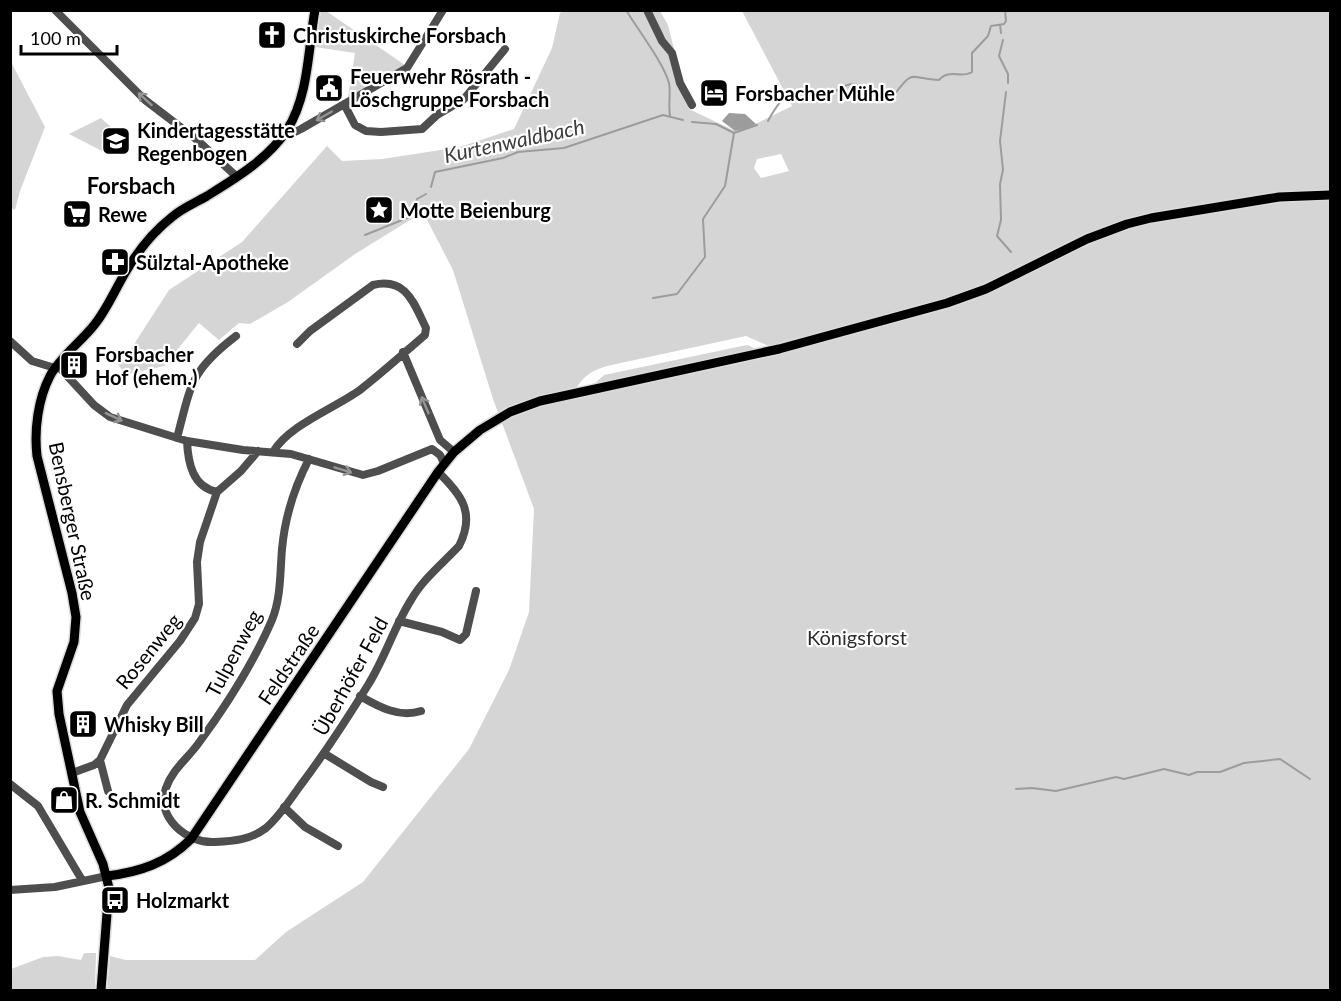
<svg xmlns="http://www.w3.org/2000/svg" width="1341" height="1001" font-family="Lato,sans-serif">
  <rect width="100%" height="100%" fill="#fff"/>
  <path fill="#d5d5d5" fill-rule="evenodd" d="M321,11H326L405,65L348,97L355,53L315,47Z
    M564,11H660L668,25L689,109L735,131L745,129L792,106L742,11H1330V990H107L110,956L126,960H255L286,932L363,882L469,749L509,670L529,612L534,509L493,399L453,270L423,212L355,254L288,302L250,324L239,323L219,340L199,323L164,366L125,375L118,364L127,355L169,290L242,242L327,146L342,161L382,159L460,147L514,129L552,48L560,13ZM781,154L789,171L761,178L754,168L757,159ZM746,336L771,347L757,350L748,345L742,346L604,375L592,386L576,389C584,375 592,371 607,366Z
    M11,62L45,127L20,191L15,210L10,207Z
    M101,118L113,129L102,151L69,134Z
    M84,953H96L95,990H11V969L43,957L58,956L81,960Z"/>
  <path fill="#9c9c9c" d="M729,113L745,114L756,124L745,129L735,131L722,121Z"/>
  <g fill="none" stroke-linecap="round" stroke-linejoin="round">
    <path stroke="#9c9c9c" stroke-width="2" d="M626,10C638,30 663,62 669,83C671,93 668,105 670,116
      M1000,25L1001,33
      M1003,40L999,56L1008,74V83
      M1006,92L1000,141L1003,170L1000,184L1001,220L997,236L1011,252
      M768,121C786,88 795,87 830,95C852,79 853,84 876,90C882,92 889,93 895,94C914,68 910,79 939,80C949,68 961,79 972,72V53L988,36L991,26L1004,24L1006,21L1005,10
      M692,122L716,124L734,133L757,125
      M431,187L435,172L503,158L518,152L564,148L663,115L683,120
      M365,235L412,216L417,199L426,194
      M653,298L677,294L705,257L703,219L725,186L734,133
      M1016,789L1032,788L1056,791L1116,777L1124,779L1164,769L1189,775L1197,772H1220L1244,763L1280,759L1310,779"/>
    <g stroke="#dbdbdb" stroke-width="12">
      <path id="major" d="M107,876C140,872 167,863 191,839L438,472L454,452L480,430L510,412L540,401L779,349L947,303L986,289L1087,239L1127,224L1151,218L1279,197L1330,195
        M101,990L109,888L103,864L80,812L59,714L57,691L74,642L76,617L72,593L37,456C34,430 38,399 50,376C60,357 82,341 95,324C107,309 115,290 125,273C137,252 153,232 172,217C182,208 195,203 207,196C236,178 268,159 287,130C309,95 308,49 315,10"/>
    </g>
    <path stroke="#4e4e4e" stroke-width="8" d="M55,10L145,100L196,139L237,177
      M647,10L662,41L672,53L680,83L692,105
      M344,104L355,125L366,131L381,132L422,129L437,115L464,99L505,49
      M286,132L293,133L301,129L407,68L443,10
      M10,341L32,361L55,368
      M403,352L440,440L454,452
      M58,366L94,405L110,417L187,441L243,450L291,454L363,475L378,471L432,449L440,455L444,463
      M177,438C191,385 190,371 236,336
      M187,441C188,464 193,487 217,492
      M273,452C289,425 335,408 360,390C382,373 404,353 425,335L426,328C414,304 407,277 373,285L310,331L297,344
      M309,459C294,488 285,516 282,549C280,573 281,598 272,620C253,664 226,706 198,744C187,759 172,770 166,788C155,817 187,844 215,842C234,841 250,840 266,828C279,817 290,800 300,786C325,753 347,719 368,685C385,658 394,627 411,600C423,579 443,563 459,546C476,513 461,494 438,472
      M399,621L442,632L460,640L466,634L476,591
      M360,696C379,707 399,718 421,711
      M325,754L371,782L383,787
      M100,760L108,791
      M72,773L94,765L100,760L127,705L180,641L195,618L199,604L197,562L200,542L217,492L241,471L258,451
      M10,784L38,806L82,880
      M284,807L305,827L338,846
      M10,890L55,887L107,876"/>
    <use href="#major" stroke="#000" stroke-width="9"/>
  </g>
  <defs><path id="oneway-shaft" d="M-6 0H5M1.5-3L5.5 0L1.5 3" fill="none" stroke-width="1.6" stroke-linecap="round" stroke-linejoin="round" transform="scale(1.5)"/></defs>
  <g stroke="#959595">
    <use href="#oneway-shaft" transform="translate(145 99) rotate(-138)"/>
    <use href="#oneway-shaft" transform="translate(324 116) rotate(150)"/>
    <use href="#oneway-shaft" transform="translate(425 405) rotate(-113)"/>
    <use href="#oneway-shaft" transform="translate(114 417) rotate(25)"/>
    <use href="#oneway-shaft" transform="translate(343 470) rotate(17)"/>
  </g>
  <defs>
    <g id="church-square" transform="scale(1.5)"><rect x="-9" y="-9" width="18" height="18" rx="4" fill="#000" stroke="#fff"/><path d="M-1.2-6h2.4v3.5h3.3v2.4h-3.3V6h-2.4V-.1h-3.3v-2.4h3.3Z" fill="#fff"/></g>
    <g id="civic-square" transform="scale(1.5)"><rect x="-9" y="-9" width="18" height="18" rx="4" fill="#000" stroke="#fff"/><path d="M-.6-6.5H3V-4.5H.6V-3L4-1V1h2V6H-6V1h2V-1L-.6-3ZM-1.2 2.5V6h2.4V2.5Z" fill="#fff"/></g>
    <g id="hotel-square" transform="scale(1.5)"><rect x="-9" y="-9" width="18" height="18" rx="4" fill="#000" stroke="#fff"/><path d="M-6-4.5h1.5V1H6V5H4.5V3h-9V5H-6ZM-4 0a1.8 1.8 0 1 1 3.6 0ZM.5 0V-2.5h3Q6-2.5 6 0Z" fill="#fff"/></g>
    <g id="school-square" transform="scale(1.5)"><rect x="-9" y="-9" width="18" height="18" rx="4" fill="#000" stroke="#fff"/><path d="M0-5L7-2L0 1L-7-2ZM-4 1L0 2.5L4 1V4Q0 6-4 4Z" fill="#fff"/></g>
    <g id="sight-square" transform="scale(1.5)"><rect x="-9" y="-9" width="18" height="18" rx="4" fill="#000" stroke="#fff"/><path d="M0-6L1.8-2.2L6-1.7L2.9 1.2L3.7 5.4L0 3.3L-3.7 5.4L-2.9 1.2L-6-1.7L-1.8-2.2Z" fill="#fff"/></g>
    <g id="supermarket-square" transform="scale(1.5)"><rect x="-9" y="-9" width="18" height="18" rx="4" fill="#000" stroke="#fff"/><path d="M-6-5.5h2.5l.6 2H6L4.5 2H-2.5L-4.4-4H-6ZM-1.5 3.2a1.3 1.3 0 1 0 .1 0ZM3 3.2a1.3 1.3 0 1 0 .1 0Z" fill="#fff"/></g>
    <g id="pharmacy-square" transform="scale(1.5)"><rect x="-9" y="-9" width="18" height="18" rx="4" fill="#000" stroke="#fff"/><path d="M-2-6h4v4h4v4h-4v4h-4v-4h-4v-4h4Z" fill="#fff"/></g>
    <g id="building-square" transform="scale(1.5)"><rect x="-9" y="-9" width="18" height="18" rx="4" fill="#000" stroke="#fff"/><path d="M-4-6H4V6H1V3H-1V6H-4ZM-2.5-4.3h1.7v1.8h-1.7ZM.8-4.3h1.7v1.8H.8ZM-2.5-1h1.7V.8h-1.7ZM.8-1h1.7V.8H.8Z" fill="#fff"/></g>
    <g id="shop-square" transform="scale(1.5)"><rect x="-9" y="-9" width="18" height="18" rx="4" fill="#000" stroke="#fff"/><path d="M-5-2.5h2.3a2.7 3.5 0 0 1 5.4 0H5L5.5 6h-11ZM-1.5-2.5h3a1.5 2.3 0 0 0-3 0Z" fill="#fff"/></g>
    <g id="bus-square" transform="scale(1.5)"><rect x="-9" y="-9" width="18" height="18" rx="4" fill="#000" stroke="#fff"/><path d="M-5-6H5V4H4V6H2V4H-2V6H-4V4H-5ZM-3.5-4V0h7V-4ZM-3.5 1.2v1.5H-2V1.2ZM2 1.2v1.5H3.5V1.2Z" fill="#fff"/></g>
  </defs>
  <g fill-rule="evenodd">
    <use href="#church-square" x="272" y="35"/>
    <use href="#civic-square" x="329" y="88"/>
    <use href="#hotel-square" x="714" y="93"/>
    <use href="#school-square" x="116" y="141"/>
    <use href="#sight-square" x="379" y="210"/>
    <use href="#supermarket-square" x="77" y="214"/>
    <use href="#pharmacy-square" x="115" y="262"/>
    <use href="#building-square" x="74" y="365"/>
    <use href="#building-square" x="83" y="724"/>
    <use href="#shop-square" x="64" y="800"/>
    <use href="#bus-square" x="115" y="900"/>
  </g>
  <g text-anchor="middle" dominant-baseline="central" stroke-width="4.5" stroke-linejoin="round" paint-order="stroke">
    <g font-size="20" font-weight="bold" fill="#000" stroke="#fff" text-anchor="start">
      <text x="293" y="35">Christuskirche Forsbach</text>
      <text x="350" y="76">Feuerwehr Rösrath -<tspan x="350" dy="23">Löschgruppe Forsbach</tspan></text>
      <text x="735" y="93">Forsbacher Mühle</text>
      <text x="137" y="130">Kindertagesstätte<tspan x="137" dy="23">Regenbogen</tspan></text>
      <text x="400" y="210">Motte Beienburg</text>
      <text x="98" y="214">Rewe</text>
      <text x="136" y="262">Sülztal-Apotheke</text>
      <text x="95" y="354">Forsbacher<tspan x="95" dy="23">Hof (ehem.)</tspan></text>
      <text x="104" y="724">Whisky Bill</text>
      <text x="85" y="800">R. Schmidt</text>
      <text x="136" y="900">Holzmarkt</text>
    </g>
    <g font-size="20" fill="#000" stroke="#fff">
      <text transform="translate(73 521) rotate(78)">Bensberger Straße</text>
      <text transform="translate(148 651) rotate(-51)">Rosenweg</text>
      <text transform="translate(233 653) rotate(-62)">Tulpenweg</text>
      <text transform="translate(288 664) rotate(-56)">Feldstraße</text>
      <text transform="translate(350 676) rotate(-61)">Überhöfer Feld</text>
    </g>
    <g font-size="20" fill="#2c2c2c" stroke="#fff">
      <text x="857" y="637">Königsforst</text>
    </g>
    <g font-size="21" font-style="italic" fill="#3d3d3d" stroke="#fff">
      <text transform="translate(514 140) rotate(-12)">Kurtenwaldbach</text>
    </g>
    <g font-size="22" font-weight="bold" fill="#000" stroke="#fff">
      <text x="131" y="185">Forsbach</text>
    </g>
  </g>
  <rect width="1341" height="1001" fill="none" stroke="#000000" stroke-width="24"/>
  <path d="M21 45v9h96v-9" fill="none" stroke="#000000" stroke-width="3"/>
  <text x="30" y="45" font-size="18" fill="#000000" stroke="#ffffff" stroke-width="4.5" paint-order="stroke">100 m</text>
</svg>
